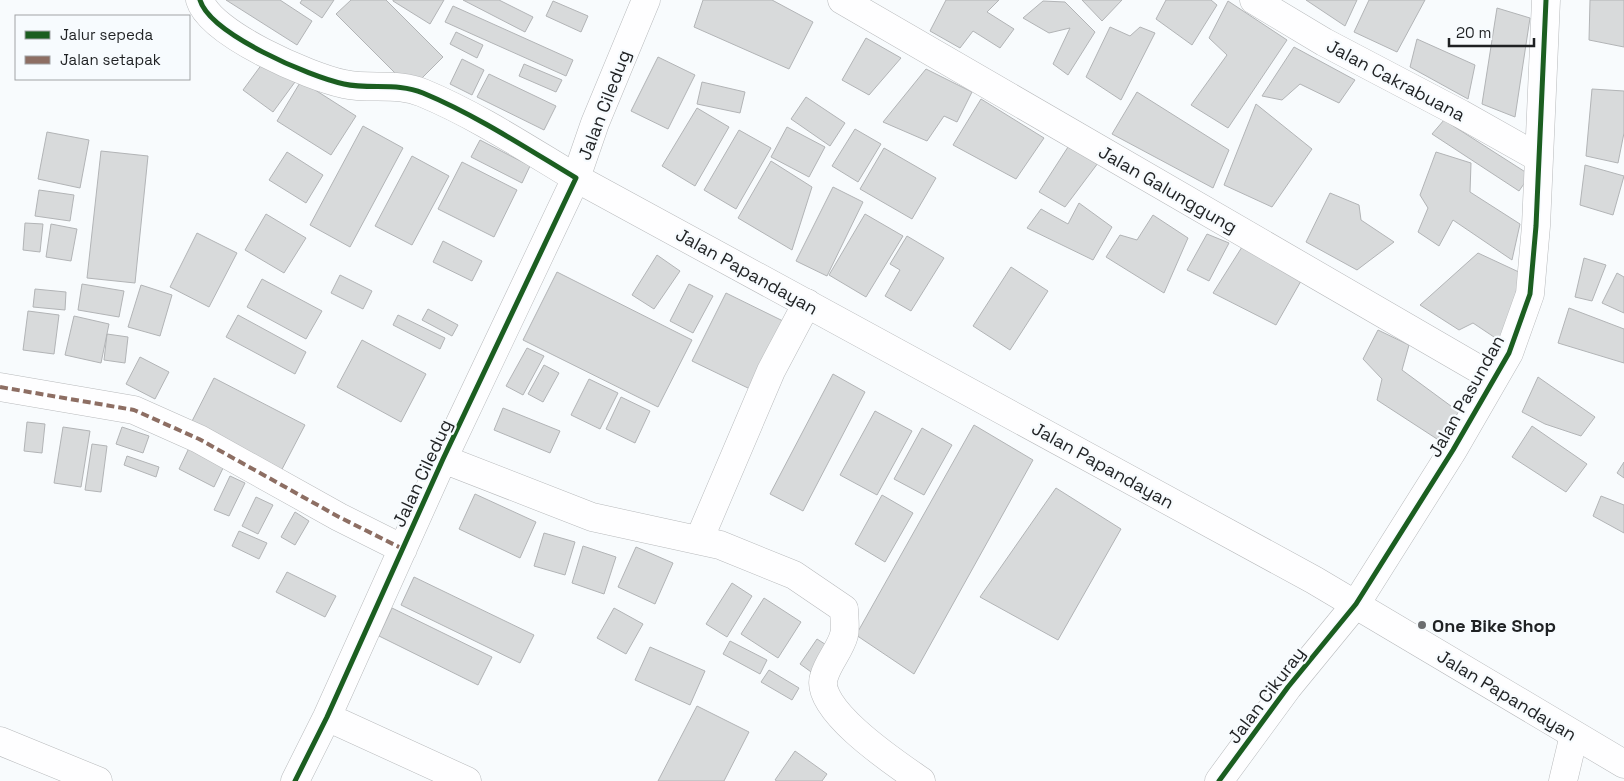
<svg xmlns="http://www.w3.org/2000/svg" width="1624" height="781" font-family="'Space Grotesk',sans-serif">
  <rect width="100%" height="100%" fill="#f8fbfd"/>
  <path fill="#d8dadb" stroke="#b2b4b6" d="M226,0H280L312,21L297,45Z
    M302,0H334L322,18L300,3Z
    M351,0H386L443,57L411,89L336,14Z
    M393,0H444L430,24L393,1Z
    M463,0H499L533,17L525,32Z
    M703,0H772L813,22L789,69L694,27Z
    M946,0H999L987,12L1014,29L1000,48L973,31L960,48L930,31Z
    M1082,0H1122L1102,21Z
    M1166,0H1211L1217,5L1192,45L1156,19Z
    M1306,0H1357L1345,26Z
    M1369,0H1425L1397,52L1354,32Z
    M1590,0H1624V47L1589,40Z
    M553,1L588,16L581,32L546,16Z
    M1043,1L1065,2L1095,32L1068,75L1053,64L1070,28L1049,33L1023,18Z
    M1228,1L1287,40L1228,128L1191,105L1227,55L1209,38Z
    M453,6L573,60L566,76L445,22Z
    M1497,8L1530,18L1515,117L1482,104Z
    M1110,27L1130,36L1140,27L1155,33L1121,100L1086,77Z
    M456,32L483,45L477,58L450,44Z
    M866,38L901,58L869,95L842,80Z
    M1417,39L1475,65L1468,99L1410,67Z
    M1294,47L1355,80L1339,103L1300,84L1282,100L1262,96Z
    M658,57L695,75L668,129L631,111Z
    M462,59L484,70L472,95L450,84Z
    M265,60L295,82L273,112L243,90Z
    M524,64L562,80L556,92L519,76Z
    M926,69L972,92L957,122L944,116L927,141L883,122Z
    M489,74L556,106L544,130L477,97Z
    M301,81L356,116L331,155L277,121Z
    M702,82L745,92L740,113L697,104Z
    M1592,89L1624,91V133L1618,163L1586,156Z
    M1137,92L1229,150L1213,188L1112,134Z
    M806,97L845,123L830,146L791,119Z
    M981,99L1044,138L1016,179L953,145Z
    M1256,104L1312,149L1272,207L1224,185Z
    M697,108L729,127L695,186L662,166Z
    M1444,120L1530,175L1519,191L1432,134Z
    M363,126L403,148L350,247L310,225Z
    M787,127L825,147L809,177L771,157Z
    M855,129L881,144L858,182L832,166Z
    M739,130L771,148L736,209L704,190Z
    M47,132L89,140L80,188L38,179Z
    M480,140L530,166L522,183L471,157Z
    M1068,147L1098,163L1065,207L1039,192Z
    M884,148L936,178L912,219L860,189Z
    M101,151L148,156L135,283L87,278Z
    M287,152L323,175L306,203L269,180Z
    M1436,152L1471,163L1470,192L1520,224L1512,260L1453,220L1439,246L1418,232L1428,208L1420,195Z
    M412,156L449,176L412,245L375,226Z
    M771,161L812,187L792,250L738,218Z
    M462,162L517,190L494,237L438,209Z
    M1585,165L1624,176L1613,215L1580,205Z
    M833,187L863,202L827,276L796,261Z
    M39,190L74,195L70,221L35,216Z
    M1330,193L1359,205L1361,220L1394,242L1357,270L1306,242Z
    M1079,203L1112,227L1093,260L1027,228L1041,209L1068,224Z
    M266,214L306,238L284,273L245,250Z
    M865,214L903,236L866,297L829,275Z
    M1153,215L1188,238L1164,293L1106,257L1120,235L1137,240Z
    M25,223L43,224L40,252L23,250Z
    M51,224L77,229L71,261L46,257Z
    M197,233L237,253L209,307L170,287Z
    M1207,234L1229,243L1209,281L1187,270Z
    M907,236L944,258L911,311L885,296L900,270L890,264Z
    M443,241L482,261L472,281L433,262Z
    M1242,247L1301,281L1276,325L1213,293Z
    M1478,253L1521,273L1503,343L1473,323L1459,330L1420,305Z
    M657,255L680,271L654,309L632,295Z
    M1584,258L1606,265L1592,301L1575,297Z
    M1011,267L1048,291L1010,350L973,326Z
    M557,272L692,340L658,407L523,340Z
    M1617,273L1624,277V313L1602,303Z
    M340,275L372,291L363,309L331,293Z
    M262,279L322,311L306,339L247,307Z
    M82,284L124,291L119,317L78,310Z
    M689,284L713,296L693,333L670,321Z
    M141,285L172,295L160,336L128,327Z
    M35,289L66,292L65,310L33,307Z
    M726,293L783,321L750,389L692,361Z
    M1569,308L1624,329V363L1558,343Z
    M428,309L458,325L452,336L422,320Z
    M28,311L59,315L54,354L23,350Z
    M238,315L306,352L295,374L226,337Z
    M398,315L445,338L440,349L393,325Z
    M74,316L109,324L101,363L65,355Z
    M1378,330L1409,345L1402,370L1459,412L1437,439L1377,400L1382,379L1363,359Z
    M107,334L128,337L125,363L104,360Z
    M362,340L426,374L401,422L337,387Z
    M527,348L544,356L523,395L506,386Z
    M140,357L169,372L155,399L126,384Z
    M544,365L559,373L543,402L528,394Z
    M833,374L865,392L803,511L770,494Z
    M1538,377L1595,417L1581,436L1545,424L1522,412Z
    M214,378L305,425L279,475L188,429Z
    M589,379L618,393L600,429L571,415Z
    M621,397L650,411L635,443L606,429Z
    M503,408L560,431L550,453L494,430Z
    M875,411L912,431L877,495L840,475Z
    M27,422L45,424L42,453L24,451Z
    M974,425L1033,460L914,674L856,635Z
    M1532,426L1587,464L1566,492L1512,457Z
    M63,427L90,431L81,487L54,483Z
    M122,427L149,436L143,453L116,444Z
    M922,428L952,445L924,495L894,479Z
    M92,444L107,446L101,492L85,490Z
    M189,448L224,466L214,487L179,469Z
    M127,456L159,467L156,477L124,465Z
    M1624,462V478L1617,473Z
    M230,476L245,483L229,516L214,510Z
    M1056,488L1121,529L1058,640L980,597Z
    M475,494L536,522L520,558L459,529Z
    M882,495L913,513L885,562L855,544Z
    M1601,496L1624,505V533L1593,516Z
    M256,497L273,505L258,534L242,526Z
    M295,512L309,521L295,545L281,537Z
    M239,531L267,543L259,559L232,546Z
    M544,533L575,542L565,575L534,566Z
    M583,546L616,557L604,594L572,583Z
    M636,547L673,563L655,604L618,587Z
    M287,572L336,596L325,617L276,592Z
    M414,577L534,635L520,663L401,605Z
    M732,583L752,596L727,637L706,624Z
    M764,598L801,622L778,658L741,634Z
    M392,608L492,657L478,685L379,636Z
    M614,608L643,624L626,654L597,638Z
    M817,639L831,648L814,674L800,664Z
    M730,641L767,660L760,674L723,654Z
    M650,647L705,671L690,705L635,680Z
    M769,670L799,688L792,700L761,682Z
    M697,706L749,732L724,781H658Z
    M795,751L827,774L822,781H777L775,780Z"/>
  <g fill="none" stroke-linecap="round" stroke-linejoin="round">
    <g stroke="#b8babc" stroke-width="29">
      <path id="minor" d="M200,0C210,34 310,77 344,84C370,90 397,82 423,93C476,115 526,148 576,178L443,459L327,717L295,781
        M842,0L1494,378
        M1254,0L1324,42L1461,114L1539,158
        M0,387L134,410L199,439L339,517L403,549
        M443,459L592,517L720,545L794,575L844,609C844,617 846,627 844,635C840,650 828,662 824,677C813,709 898,765 921,781
        M699,540L771,371L807,303
        M327,717L467,781
        M0,741L98,781
        M1219,781L1288,687L1356,604L1453,450L1509,353L1530,294L1536,226L1546,0
        M1563,781L1574,735"/>
    </g>
    <g stroke="#b8babc" stroke-width="29">
      <path id="major" d="M646,0L595,123L576,178L1314,580L1624,764"/>
    </g>
    <use href="#minor" stroke="#fefeff" stroke-width="28"/>
    <use href="#major" stroke="#fefeff" stroke-width="28"/>
    <path stroke="#8d6e63" stroke-width="4" stroke-dasharray="8 4" stroke-linecap="butt" d="M0,387L134,410L199,439L339,517L403,549"/>
    <g stroke="#f7fbfe" stroke-width="8">
      <path id="cycleway" d="M200,0C210,34 310,77 344,84C370,90 397,82 423,93C476,115 526,148 576,178L443,459L327,717L295,781
        M1219,781L1288,687L1356,604L1453,450L1509,353L1530,294L1536,226L1546,0"/>
    </g>
    <use href="#cycleway" stroke="#1b5e20" stroke-width="5"/>
  </g>
  <circle fill="#6b6d6f" stroke="#f7fbfe" stroke-width="2" cx="1422" cy="625" r="5"/>
  <g text-anchor="middle" dominant-baseline="central" stroke-width="4.5" stroke-linejoin="round" paint-order="stroke">
    <g font-size="18" fill="#1f2123" stroke="#f7fbfe">
      <text transform="translate(1396 80) rotate(28)">Jalan Cakrabuana</text>
      <text transform="translate(604 105) rotate(-69)">Jalan Ciledug</text>
      <text transform="translate(1168 189) rotate(30)">Jalan Galunggung</text>
      <text transform="translate(747 271) rotate(29)">Jalan Papandayan</text>
      <text transform="translate(1466 396) rotate(-61)">Jalan Pasundan</text>
      <text transform="translate(1103 465) rotate(29)">Jalan Papandayan</text>
      <text transform="translate(422 473) rotate(-65)">Jalan Ciledug</text>
      <text transform="translate(1266 695) rotate(-53)">Jalan Cikuray</text>
      <text transform="translate(1507 695) rotate(31)">Jalan Papandayan</text>
    </g>
    <g font-size="18" font-weight="bold" fill="#1f2123" stroke="#f7fbfe" text-anchor="start">
      <text x="1432" y="625">One Bike Shop</text>
    </g>
  </g>
  <rect x="15" y="15" width="175" height="65" fill="#f7fbfe" stroke="#a1a4a6"/>
  <rect x="25" y="31" width="25" height="8" fill="#1b5e20" stroke="#a1a4a6"/>
  <text x="60" y="40" font-size="15" fill="#1f2123">Jalur sepeda</text>
  <rect x="25" y="56" width="25" height="8" fill="#8d6e63" stroke="#a1a4a6"/>
  <text x="60" y="65" font-size="15" fill="#1f2123">Jalan setapak</text>
  <path d="M1449 38v8h85v-8" fill="none" stroke="#1f2123" stroke-width="2.5"/>
  <text x="1456" y="38" font-size="15" fill="#1f2123" stroke="#f7fbfe" stroke-width="4" paint-order="stroke">20 m</text>
</svg>
